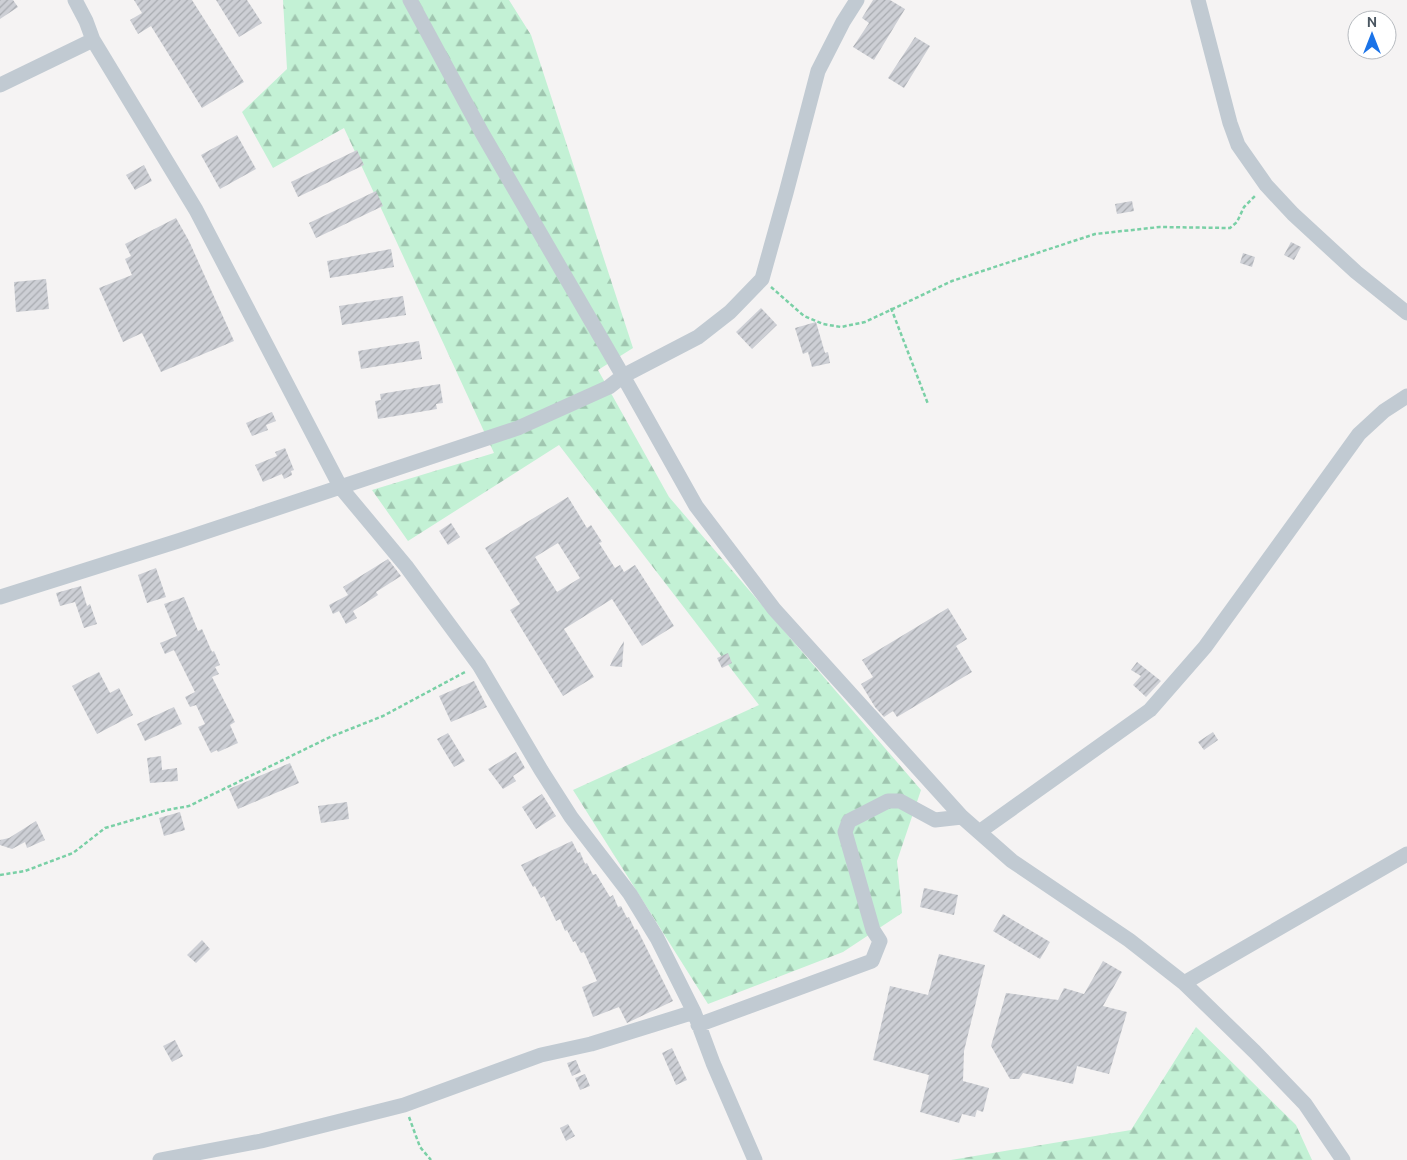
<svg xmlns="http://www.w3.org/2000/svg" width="1407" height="1160" font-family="Ubuntu,sans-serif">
  <defs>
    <pattern id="forest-firs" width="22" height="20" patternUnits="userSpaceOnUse" patternTransform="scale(1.25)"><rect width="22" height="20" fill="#c3f1d5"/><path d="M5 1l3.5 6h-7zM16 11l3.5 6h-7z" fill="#a0c6b0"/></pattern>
    <pattern id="building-hatch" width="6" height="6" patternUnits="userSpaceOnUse" patternTransform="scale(1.25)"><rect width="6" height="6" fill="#cdcfd5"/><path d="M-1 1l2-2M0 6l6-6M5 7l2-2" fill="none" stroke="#a8abb0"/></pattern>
  </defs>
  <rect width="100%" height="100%" fill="#f5f3f3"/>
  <path fill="url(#forest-firs)" d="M283,0H509L531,35L633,348L598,370L669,497L921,790L897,861L902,913L843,952L708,1004L573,790L759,705L559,445L408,541L372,490L494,453L344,128L273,168L242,112L287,69Z
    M1196,1027L1296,1125L1312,1160H951L1131,1130Z"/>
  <path fill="url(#building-hatch)" fill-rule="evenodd" d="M0,0H13L18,7L0,19Z
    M134,0H192L244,82L202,108L151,26L138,34L130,20L142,13Z
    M216,0H247L262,23L239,37Z
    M873,0H890L905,9L874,60L853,47L869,23L862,18Z
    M915,37L930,46L904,88L888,78Z
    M237,135L256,169L220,189L201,155Z
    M357,150L364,165L298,197L291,182Z
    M144,165L152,181L135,190L126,175Z
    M376,191L383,206L316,238L309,223Z
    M1132,201L1134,211L1117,214L1115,204Z
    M176,218L189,241L234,341L161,372L142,333L123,342L99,288L132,275L125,259L131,256L125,244Z
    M1291,242L1301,247L1294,260L1284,255Z
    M391,249L394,267L330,278L327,261Z
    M1243,253L1255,257L1252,267L1240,263Z
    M46,279L49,309L16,312L14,282Z
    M403,296L406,315L342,325L339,306Z
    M761,308L777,325L752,349L736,332Z
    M816,322L825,353L828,352L830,363L812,367L808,352L803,354L795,328Z
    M419,341L422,359L361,369L358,351Z
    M440,384L443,403L436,404L437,409L378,419L375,401L381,400L380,394Z
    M272,412L276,421L266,425L268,430L252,436L246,423Z
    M285,448L294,470L291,471L292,475L284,479L282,474L263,482L255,465L277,456L275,452Z
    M568,497L587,528L591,525L602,542L599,543L615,568L620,565L624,572L635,565L674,626L642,646L612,599L564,629L594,677L563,696L510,610L520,604L485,548ZM558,543L580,578L557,592L535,557Z
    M451,523L460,537L448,545L439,531Z
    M388,559L401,576L376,592L378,595L353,611L357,618L346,624L339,611L333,614L329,605L348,595L343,587Z
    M156,568L166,597L147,603L138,575Z
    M81,586L87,606L90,604L97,624L84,628L75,602L60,606L56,593Z
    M184,597L198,631L202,629L212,652L214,651L220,665L215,667L219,674L212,677L235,722L230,725L238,743L218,752L217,750L211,753L198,727L205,724L196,705L190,707L185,697L195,692L174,650L165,654L160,643L177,636L164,604Z
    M948,608L967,639L956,646L972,672L897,717L893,711L884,717L875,707L861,684L873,677L862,660Z
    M624,641L622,667L610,666L613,659Z
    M728,653L732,663L722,668L717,658Z
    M1137,662L1161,681L1146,697L1133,685L1141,676L1131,670Z
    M99,672L110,693L119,688L133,715L97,734L72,686Z
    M474,681L487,707L451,722L439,696Z
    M174,707L182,724L145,741L137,724Z
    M1213,732L1218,740L1204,750L1198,742Z
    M448,733L465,761L454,767L437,739Z
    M516,752L525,768L513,776L516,781L503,789L488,769Z
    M161,756L162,770L177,768L178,781L150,783L147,758Z
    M290,763L299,783L238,809L229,789Z
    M542,794L556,816L536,829L522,807Z
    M347,802L349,819L321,823L318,806Z
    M180,812L185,830L164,836L159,818Z
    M36,821L45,840L27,848L25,842L12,849L0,845V840L9,838Z
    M572,841L578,853L580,852L585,864L587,863L593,875L596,874L610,897L613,895L618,907L621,906L627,918L629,917L635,930L637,929L673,1001L627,1023L619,1007L593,1017L582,987L597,981L584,952L581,953L575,941L573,942L567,930L565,931L560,919L556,921L544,896L541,898L535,886L533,887L521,865Z
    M924,888L958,895L954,915L920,907Z
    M1003,914L1050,942L1040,959L993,931Z
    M202,940L210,949L196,963L187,955Z
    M939,954L985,965L964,1051L963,1081L989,1088L983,1112L977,1110L975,1117L962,1114L959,1123L920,1112L929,1075L873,1060L890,986L928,995Z
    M1103,961L1122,972L1103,1006L1127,1012L1109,1074L1077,1066L1073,1084L1023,1073L1019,1079H1010L991,1046L1006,993L1058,1000L1064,988L1084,994Z
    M175,1040L183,1056L172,1062L163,1046Z
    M672,1048L687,1080L676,1085L662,1053Z
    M576,1060L581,1072L572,1076L567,1063Z
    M585,1074L590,1086L580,1090L575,1078Z
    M568,1124L575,1136L566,1141L560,1128Z"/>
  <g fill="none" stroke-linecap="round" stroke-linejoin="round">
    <path stroke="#7ad0a6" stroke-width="2.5" stroke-dasharray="4 2.5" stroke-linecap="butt" d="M771,287L804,316L823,324L841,327L865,322L952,281L1095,234L1160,227L1230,228L1237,222L1244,207L1256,195
      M891,308L928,404
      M0,875L25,871L73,853L105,828L167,810L189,806L330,737L383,716L467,671
      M409,1117L420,1147L431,1160"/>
    <path stroke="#c1cad2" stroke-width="15" d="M75,0L86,21L93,40L196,210L341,488L406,566L479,665L541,770L571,817L630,894L657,938L694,1012L713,1063L755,1160
      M410,0L482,133L623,376L696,506L774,609L962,817L1012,861L1129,940L1184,983L1255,1052L1305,1104L1343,1160
      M1198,0L1230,123L1238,145L1266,185L1293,214L1356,272L1407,313
      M0,85L93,40
      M0,597L178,541L518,428L609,387L623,376L698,337L730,312L762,279L786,193L818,71L843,22L857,0
      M979,832L1150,710L1205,647L1359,434L1384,411L1407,396
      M1184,983L1407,854
      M698,1025L872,961L880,941L873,930L845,832L849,821L888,801H900L935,820L962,817
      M160,1160L261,1141L404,1105L541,1055L591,1044L694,1012"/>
  </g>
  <g transform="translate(1372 35)"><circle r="24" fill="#ffffff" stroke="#b7bbc0"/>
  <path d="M0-4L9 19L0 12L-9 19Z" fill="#1a73e8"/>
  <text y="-8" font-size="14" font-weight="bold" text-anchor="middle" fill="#4a5661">N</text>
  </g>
</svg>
